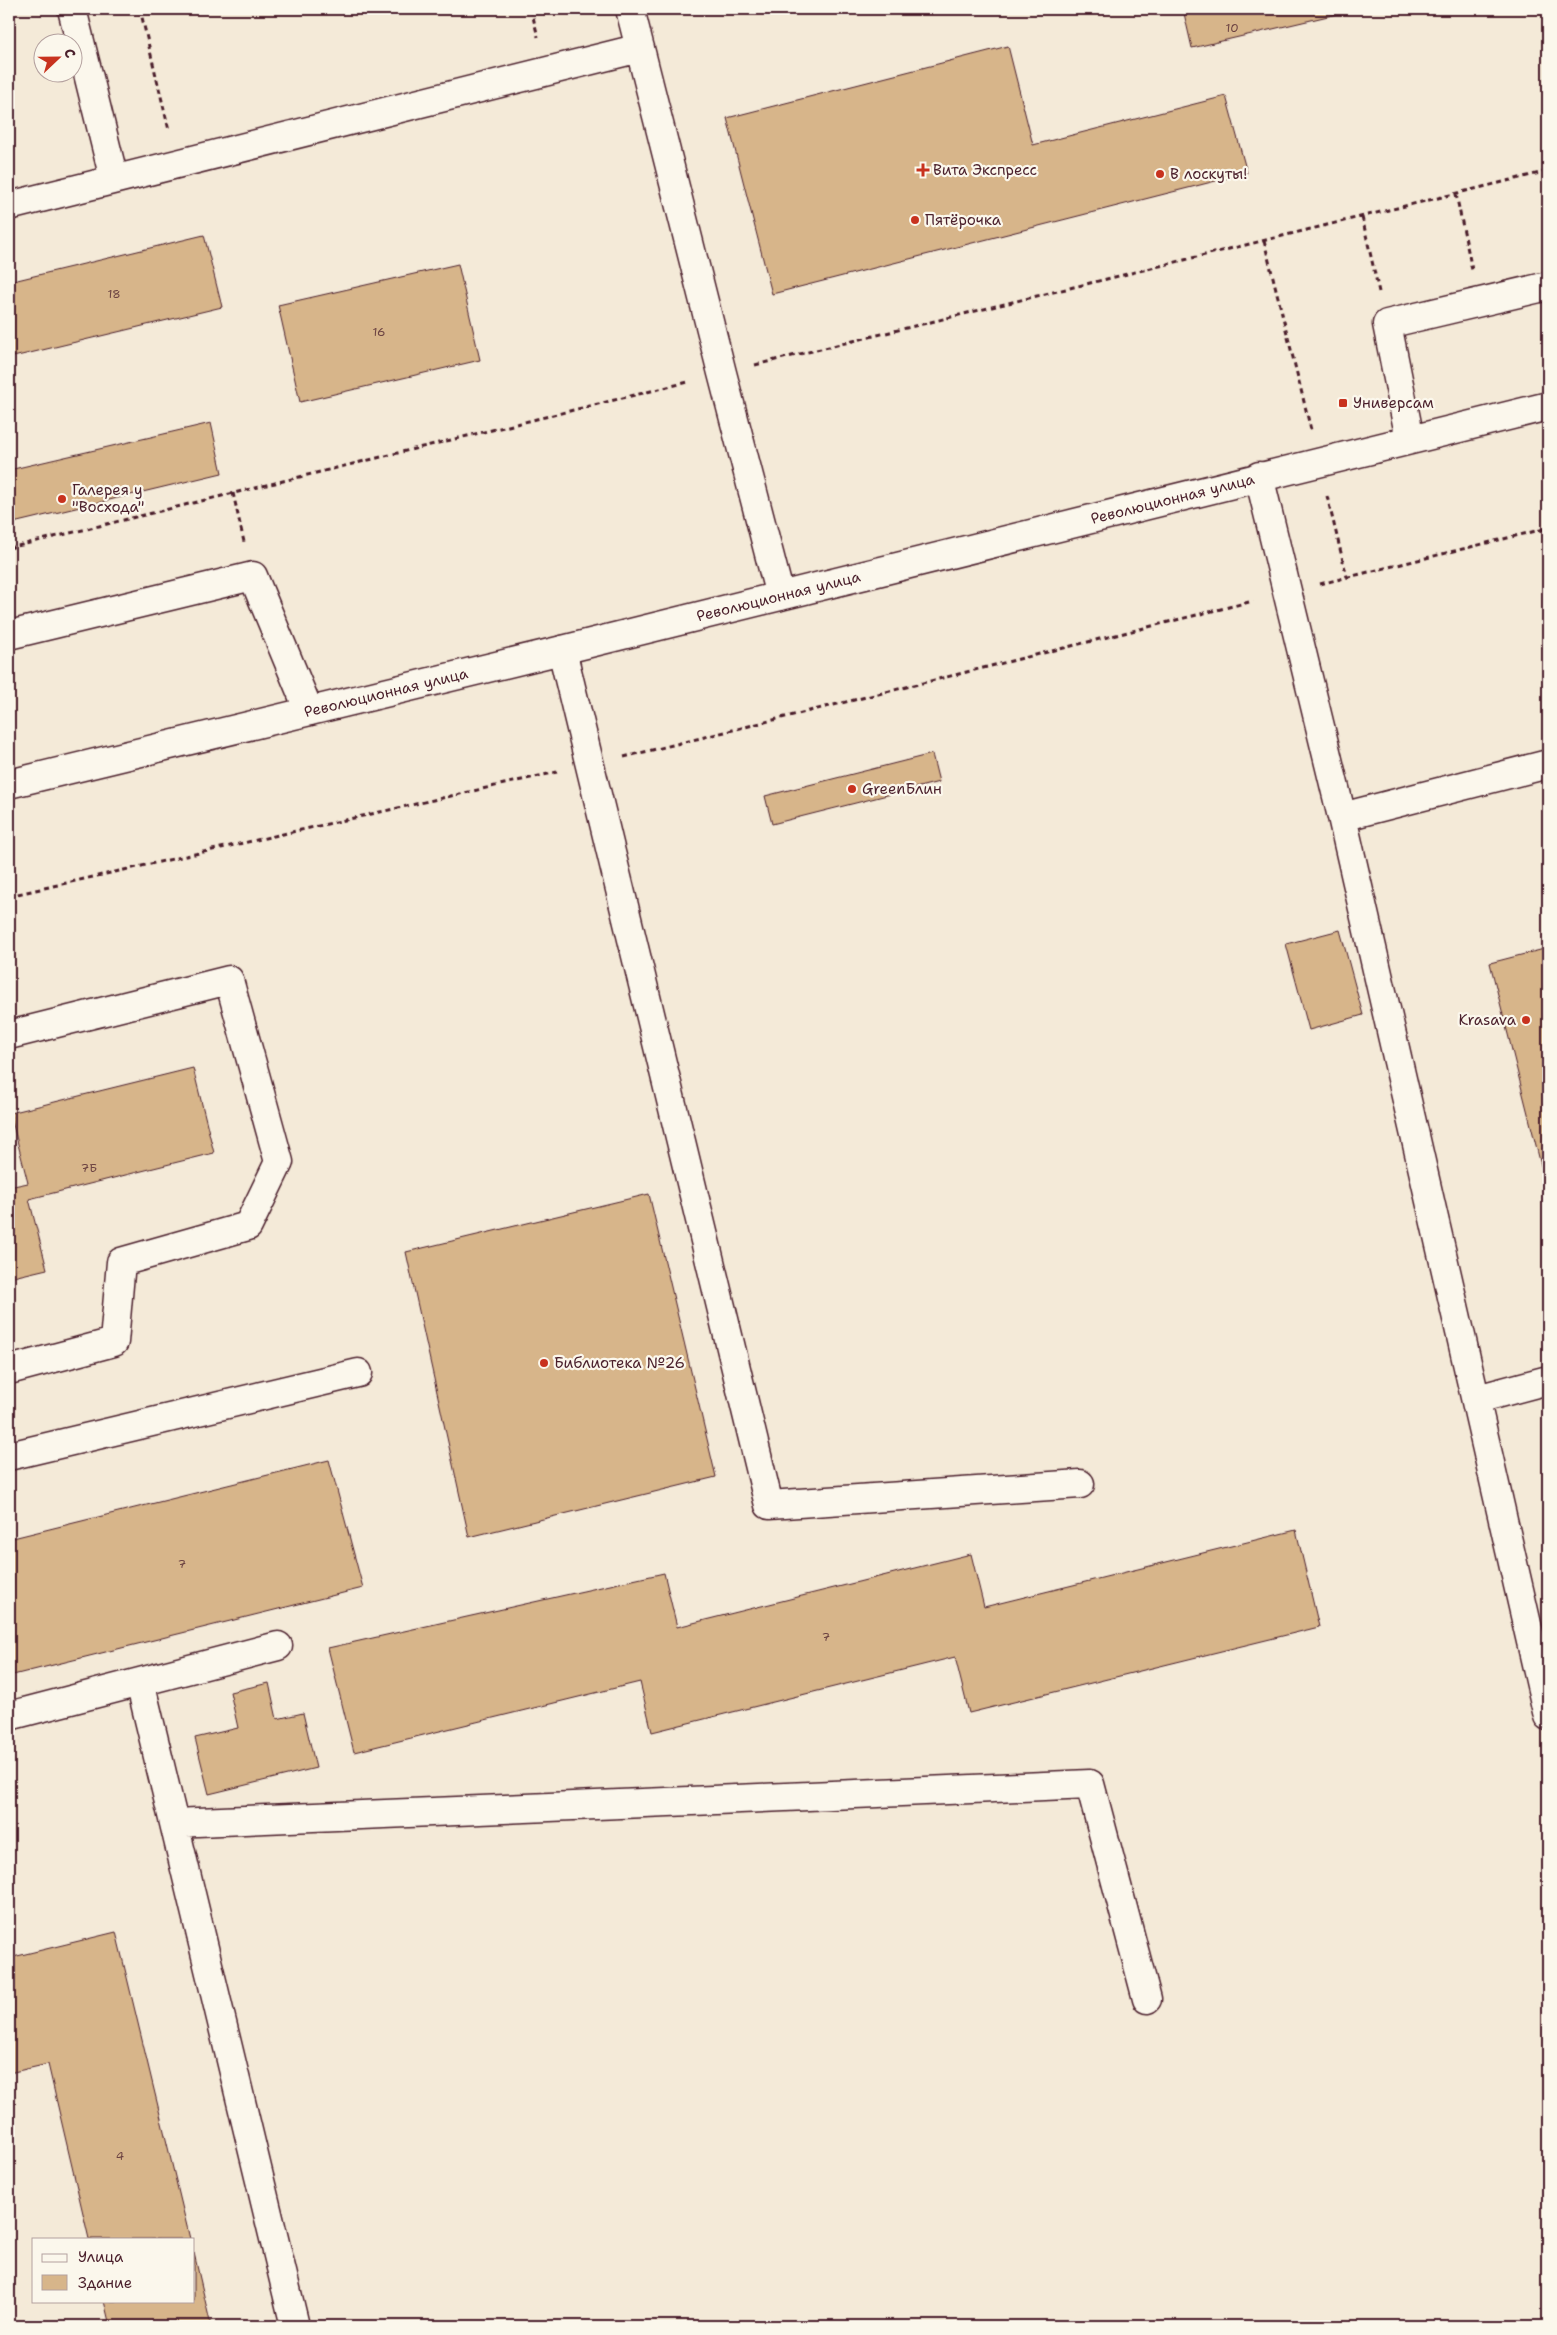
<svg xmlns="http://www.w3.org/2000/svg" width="1557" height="2335" font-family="'Shantell Sans',sans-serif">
  <rect width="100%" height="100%" fill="#f4ead8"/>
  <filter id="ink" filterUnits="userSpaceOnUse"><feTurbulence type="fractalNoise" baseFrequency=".02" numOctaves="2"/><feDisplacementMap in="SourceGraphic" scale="10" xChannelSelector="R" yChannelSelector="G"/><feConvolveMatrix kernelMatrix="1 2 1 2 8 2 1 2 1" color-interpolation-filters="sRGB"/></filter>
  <g filter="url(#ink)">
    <path fill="#d7b58a" stroke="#4a1f2b" d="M1183,9H1358L1192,48Z
      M1008,46L1033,145L1226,96L1247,173L772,294L727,118Z
      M204,235L222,307L9,358V282Z
      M458,264L480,360L300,402L278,305Z
      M211,423L222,473L9,524V470Z
      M932,754L939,782L772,824L765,796Z
      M1340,930L1363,1015L1309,1030L1286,944Z
      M1548,948V1193L1490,963Z
      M193,1068L214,1153L29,1199L47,1269L9,1278V1187L28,1183L10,1113Z
      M649,1194L716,1477L469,1537L406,1252Z
      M329,1460L363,1588L9,1676V1539Z
      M1296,1530L1319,1627L969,1713L955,1657L652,1732L640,1682L354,1752L328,1648L664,1573L677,1627L971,1554L984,1607Z
      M269,1683L277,1719L303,1713L316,1768L209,1794L195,1738L238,1728L230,1692Z
      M116,1932L190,2239H89L48,2064L9,2073V1958Z
      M194,2253L211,2326H110L104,2301H194Z"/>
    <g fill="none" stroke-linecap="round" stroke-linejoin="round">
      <g stroke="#4a1f2b" stroke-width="31">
        <path id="minor" d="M72,9L114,179
          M630,9L722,373L780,596
          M9,206L640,48
          M1410,439L1387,324L1548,286
          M1259,476L1342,817L1548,1716
          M9,635L253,576L309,711
          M562,650L769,1505L1080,1484
          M1342,817L1548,764
          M9,1035L229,980L279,1162L248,1226L121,1262L114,1342L9,1370
          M1477,1399L1548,1380
          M9,1456L358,1373
          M140,1682L295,2326
          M9,1716L278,1646
          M174,1823L1090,1784L1147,1999"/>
      </g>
      <g stroke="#4a1f2b" stroke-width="31">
        <g id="major">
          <path id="s1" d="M9,784L562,650L1548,406"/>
        </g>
      </g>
      <path stroke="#4a1f2b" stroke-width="3" stroke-dasharray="5 4" stroke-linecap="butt" d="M140,9L169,130
        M531,9L538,37
        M1456,194L1472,270
        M1362,217L1379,292
        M1264,241L1311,430
        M755,365L1548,171
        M233,493L244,542
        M1327,496L1347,577
        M9,548L688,382
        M1320,584L1548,528
        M624,757L1253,601
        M9,896L557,772"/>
      <use href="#minor" stroke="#fbf7ec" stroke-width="28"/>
      <use href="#major" stroke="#fbf7ec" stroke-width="28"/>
    </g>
  </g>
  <g fill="#c8321e" stroke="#fbf7ec" stroke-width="2">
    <path d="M920.5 162.5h5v5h5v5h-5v5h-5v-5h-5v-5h5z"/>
    <circle cx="1160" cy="174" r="5"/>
    <circle cx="915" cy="220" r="5"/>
    <rect x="1338" y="398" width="10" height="10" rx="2.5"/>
    <circle cx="62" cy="499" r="5"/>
    <circle cx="852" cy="789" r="5"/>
    <circle cx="1526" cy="1020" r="5"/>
    <circle cx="544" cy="1363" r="5"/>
  </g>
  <g text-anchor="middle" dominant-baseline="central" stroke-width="4.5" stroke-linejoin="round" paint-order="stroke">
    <g font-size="12" fill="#6d4443">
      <text x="1232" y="28">10</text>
      <text x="114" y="294">18</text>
      <text x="379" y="332">16</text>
      <text x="89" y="1168">7Б</text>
      <text x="182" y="1564">7</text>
      <text x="826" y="1637">7</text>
      <text x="120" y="2156">4</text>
    </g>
    <g font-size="15" fill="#4a1f2b" stroke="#fbf7ec" text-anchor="start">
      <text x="933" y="170">Вита Экспресс</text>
      <text x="1170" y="174">В лоскуты!</text>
      <text x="925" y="220">Пятёрочка</text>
      <text x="1353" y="403">Универсам</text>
      <text x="72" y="490">Галерея у<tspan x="72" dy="17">"Восхода"</tspan></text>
      <text x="862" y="789">GreenБлин</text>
      <text x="1516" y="1020" text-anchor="end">Krasava</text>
      <text x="554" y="1363">Библиотека №26</text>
    </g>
    <g font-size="15" fill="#4a1f2b" stroke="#fbf7ec">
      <text stroke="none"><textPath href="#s1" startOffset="1198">Революционная улица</textPath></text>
      <text stroke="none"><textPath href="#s1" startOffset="792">Революционная улица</textPath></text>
      <text stroke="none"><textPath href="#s1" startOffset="388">Революционная улица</textPath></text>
    </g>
  </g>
  <rect width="1557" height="2335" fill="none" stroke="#fbf7ec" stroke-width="30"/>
  <rect x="15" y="15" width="1527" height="2305" fill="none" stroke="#4a1f2b" stroke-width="2" filter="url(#ink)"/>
  <rect x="32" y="2238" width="162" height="65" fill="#fbf7ec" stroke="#b4a19f"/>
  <rect x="42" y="2254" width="25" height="8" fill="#fbf7ec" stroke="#b4a19f"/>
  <text x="78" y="2262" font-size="15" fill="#4a1f2b">Улица</text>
  <rect x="42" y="2275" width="25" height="15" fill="#d7b58a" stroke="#b4a19f"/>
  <text x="78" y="2288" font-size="15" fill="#4a1f2b">Здание</text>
  <g transform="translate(58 58) rotate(68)"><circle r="24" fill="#fbf7ec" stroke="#b4a19f"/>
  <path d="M0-4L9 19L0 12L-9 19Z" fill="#c8321e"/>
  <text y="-8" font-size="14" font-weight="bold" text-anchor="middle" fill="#4a1f2b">С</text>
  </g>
</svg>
